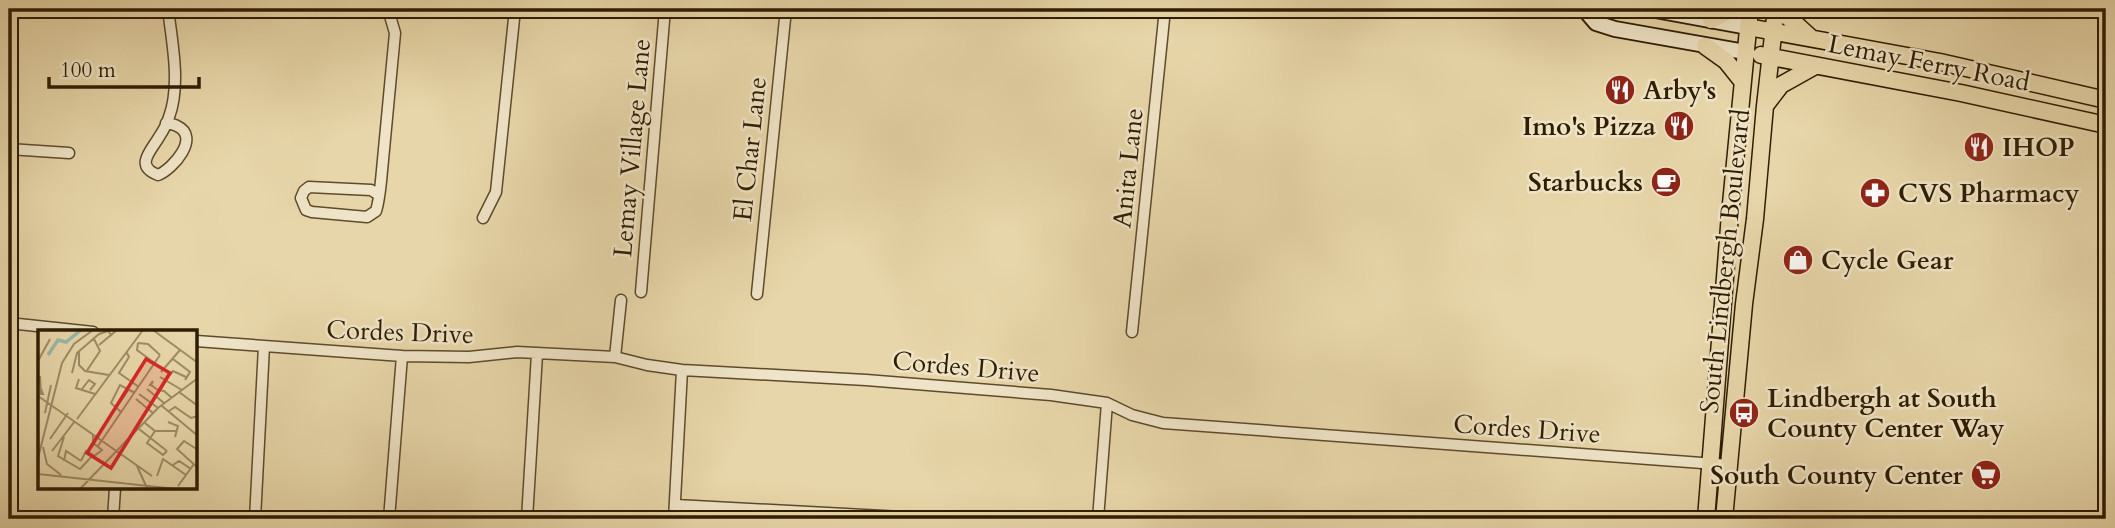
<svg xmlns="http://www.w3.org/2000/svg" width="2115" height="528" font-family="Cardo,serif">
  <rect width="100%" height="100%" fill="#e7d6a9"/>
  <filter id="stains"><feTurbulence type="fractalNoise" baseFrequency=".00286" numOctaves="4"/><feColorMatrix values="0 0 0 0 .2 0 0 0 0 .09 0 0 0 0 .02 0 0 0 .5 -.17"/></filter>
  <radialGradient id="worn" r=".72"><stop offset=".6" stop-color="#630" stop-opacity="0"/><stop offset="1" stop-color="#630" stop-opacity=".3"/></radialGradient>
  <g fill="none" stroke-linecap="round" stroke-linejoin="round">
    <g stroke="#5d4b2b" stroke-width="13">
      <path id="minor" d="M166,123C170,124 174,124 177,126C201,137 173,169 158,175C134,166 151,151 159,137C163,131 167,124 169,117C181,85 172,42 168,9
        M9,149L69,153
        M379,195L371,190L309,187L304,191L301,198L306,210L312,212L367,217L376,211C379,201 380,191 381,181L395,33L388,9
        M483,218L496,192L515,9
        M641,292L665,9
        M757,294L786,9
        M9,323L93,332
        M1132,332L1165,9
        M196,341L402,356L469,357L517,352L615,357L647,365L682,370L866,380L1051,395L1107,403L1132,415L1163,423L1729,465
        M615,357L621,300
        M676,505L940,519
        M113,519L115,488
        M255,519L264,346
        M389,519L402,356
        M527,519L537,354
        M674,519L682,370
        M1098,519L1107,403"/>
    </g>
    <g stroke="#2f1d01" stroke-width="18">
      <path id="secondary" d="M1584,9L1596,23L1615,29L1745,52
        M1650,9L1748,27"/>
    </g>
    <g stroke="#2f1d01" stroke-width="19">
      <path id="primary" d="M1783,9L1788,17L1810,37
        M1711,20L1732,9
        M1748,27L1940,62L2106,100
        M1705,46L1726,61L1742,81
        M1761,55L1961,93L2106,125
        M1765,106L1781,85L1815,66
        M1706,519L1730,214L1750,9
        M1724,519L1744,304L1755,219L1765,106L1776,9"/>
    </g>
    <use href="#minor" stroke="#efe4c7" stroke-width="10"/>
    <use href="#secondary" stroke="#efe4c7" stroke-width="14"/>
    <use href="#primary" stroke="#e7d6a9" stroke-width="16"/>
  </g>
  <defs>
    <g id="restaurant-disc" transform="scale(1.575)"><circle r="9.5" fill="#8f2418" stroke="#efe4c7"/><path d="M-5-6h1v4h1v-4h1v4h1v-4h1v5L-1.5 .5V6h-2V.5L-5-1ZM5-6V6H3V1.5H1.5Q1.5-4 5-6Z" fill="#fff"/></g>
    <g id="cafe-disc" transform="scale(1.575)"><circle r="9.5" fill="#8f2418" stroke="#efe4c7"/><path d="M-5.5-4.5H6V0H3Q3 3.5 0 3.5H-2.5Q-5.5 3.5-5.5 0ZM3-3.2v2h1.7v-2ZM-6 4.5H4V6H-6Z" fill="#fff"/></g>
    <g id="pharmacy-disc" transform="scale(1.575)"><circle r="9.5" fill="#8f2418" stroke="#efe4c7"/><path d="M-2-6h4v4h4v4h-4v4h-4v-4h-4v-4h4Z" fill="#fff"/></g>
    <g id="shop-disc" transform="scale(1.575)"><circle r="9.5" fill="#8f2418" stroke="#efe4c7"/><path d="M-5-2.5h2.3a2.7 3.5 0 0 1 5.4 0H5L5.5 6h-11ZM-1.5-2.5h3a1.5 2.3 0 0 0-3 0Z" fill="#fff"/></g>
    <g id="bus-disc" transform="scale(1.575)"><circle r="9.5" fill="#8f2418" stroke="#efe4c7"/><path d="M-5-6H5V4H4V6H2V4H-2V6H-4V4H-5ZM-3.5-4V0h7V-4ZM-3.5 1.2v1.5H-2V1.2ZM2 1.2v1.5H3.5V1.2Z" fill="#fff"/></g>
    <g id="supermarket-disc" transform="scale(1.575)"><circle r="9.5" fill="#8f2418" stroke="#efe4c7"/><path d="M-6-5.5h2.5l.6 2H6L4.5 2H-2.5L-4.4-4H-6ZM-1.5 3.2a1.3 1.3 0 1 0 .1 0ZM3 3.2a1.3 1.3 0 1 0 .1 0Z" fill="#fff"/></g>
  </defs>
  <g fill-rule="evenodd">
    <use href="#restaurant-disc" x="1620" y="90"/>
    <use href="#restaurant-disc" x="1679" y="126"/>
    <use href="#restaurant-disc" x="1979" y="147"/>
    <use href="#cafe-disc" x="1666" y="182"/>
    <use href="#pharmacy-disc" x="1875" y="193"/>
    <use href="#shop-disc" x="1798" y="260"/>
    <use href="#bus-disc" x="1744" y="413"/>
    <use href="#supermarket-disc" x="1986" y="475"/>
  </g>
  <g text-anchor="middle" dominant-baseline="central" stroke-width="5" stroke-linejoin="round" paint-order="stroke">
    <g font-size="26" fill="#2f1d01" stroke="#efe4c7">
      <text transform="translate(1929 63) rotate(11)">Lemay Ferry Road</text>
      <text transform="translate(632 148) rotate(-85)">Lemay Village Lane</text>
      <text transform="translate(750 149) rotate(-84)">El Char Lane</text>
      <text transform="translate(1128 168) rotate(-84)">Anita Lane</text>
      <text transform="translate(1725 261) rotate(-84)">South Lindbergh Boulevard</text>
      <text transform="translate(400 332) rotate(2)">Cordes Drive</text>
      <text transform="translate(966 367) rotate(5)">Cordes Drive</text>
      <text transform="translate(1527 429) rotate(4)">Cordes Drive</text>
    </g>
    <g font-size="26" font-weight="bold" fill="#2f1d01" stroke="#efe4c7" text-anchor="start">
      <text x="1643" y="90">Arby's</text>
      <text x="1656" y="126" text-anchor="end">Imo's Pizza</text>
      <text x="2002" y="147">IHOP</text>
      <text x="1643" y="182" text-anchor="end">Starbucks</text>
      <text x="1898" y="193">CVS Pharmacy</text>
      <text x="1821" y="260">Cycle Gear</text>
      <text x="1767" y="398">Lindbergh at South<tspan x="1767" dy="30">County Center Way</tspan></text>
      <text x="1963" y="475" text-anchor="end">South County Center</text>
    </g>
  </g>
  <g transform="translate(38 330)">
    <rect width="159" height="159" fill="#e7d6a9"/>
    <path fill="none" stroke="#97b9a7" stroke-width="3.5" d="M10,25L20,10L28,12L43,0"/>
    <path fill="none" stroke="#9d8c66" stroke-width="2" d="M115,0L160,33M100,13L99,20L118,34M100,13L110,14L122,25M61,15L79,0M41,21V35L47,41L71,45M89,23L91,27L81,43L101,57M135,29L152,42L147,50M0,31L12,9M48,42L62,21L56,9M123,42L142,20M34,43L39,23L61,4L70,1L74,6M2,46L3,64H5L3,59M122,47L144,60M130,47L135,41L148,47M41,49L38,58L57,64M113,55L115,51L112,55H113L117,58L120,60L126,61L134,68M44,59L51,50L57,54L52,60M109,59L126,73M141,62L160,76M101,64L120,78M0,66L114,146M98,69L115,83M124,76L160,106M78,78L91,59M131,81L137,77L153,88L160,86M83,82L73,73L82,55L97,63M7,83L13,55M39,89L105,0M130,92L140,96L137,107M107,93L117,101H138M101,99L129,121M117,101L109,113L125,125L129,121M26,107L20,126L42,139L55,125L48,121L43,131M12,109L30,83M60,116L122,25M5,117L9,134L23,145M160,120L146,111L139,119L160,138M14,121L37,91M55,127L64,120L55,113V104M0,128L24,33L36,14L55,0M26,131L28,121L43,131M135,135L141,131L153,139M99,136L109,158M0,144L138,159M119,146L125,129L148,145M140,156L156,134M42,159L120,78L160,48M73,159H98"/>
    <path fill="#d62828" fill-opacity="0.15" stroke="#d62828" stroke-width="3.5" d="M108,29L132,43L73,138L49,123Z"/>
    <rect width="159" height="159" fill="none" stroke="#2f1d01" stroke-width="3.5"/>
  </g>
  <rect width="2115" height="528" fill="none" stroke="#e7d6a9" stroke-width="35"/>
  <rect x="10" y="10" width="2094" height="507" fill="none" stroke="#2f1d01" stroke-width="3.5"/>
  <rect x="18" y="18" width="2080" height="493" fill="none" stroke="#2f1d01" stroke-width="2"/>
  <path d="M49 77v10h150v-10" fill="none" stroke="#2f1d01" stroke-width="3.5"/>
  <text x="60" y="77" font-size="21" fill="#2f1d01" stroke="#efe4c7" stroke-width="5" paint-order="stroke">100 m</text>
  <rect width="100%" height="100%" filter="url(#stains)"/>
  <rect width="100%" height="100%" fill="url(#worn)"/>
</svg>
